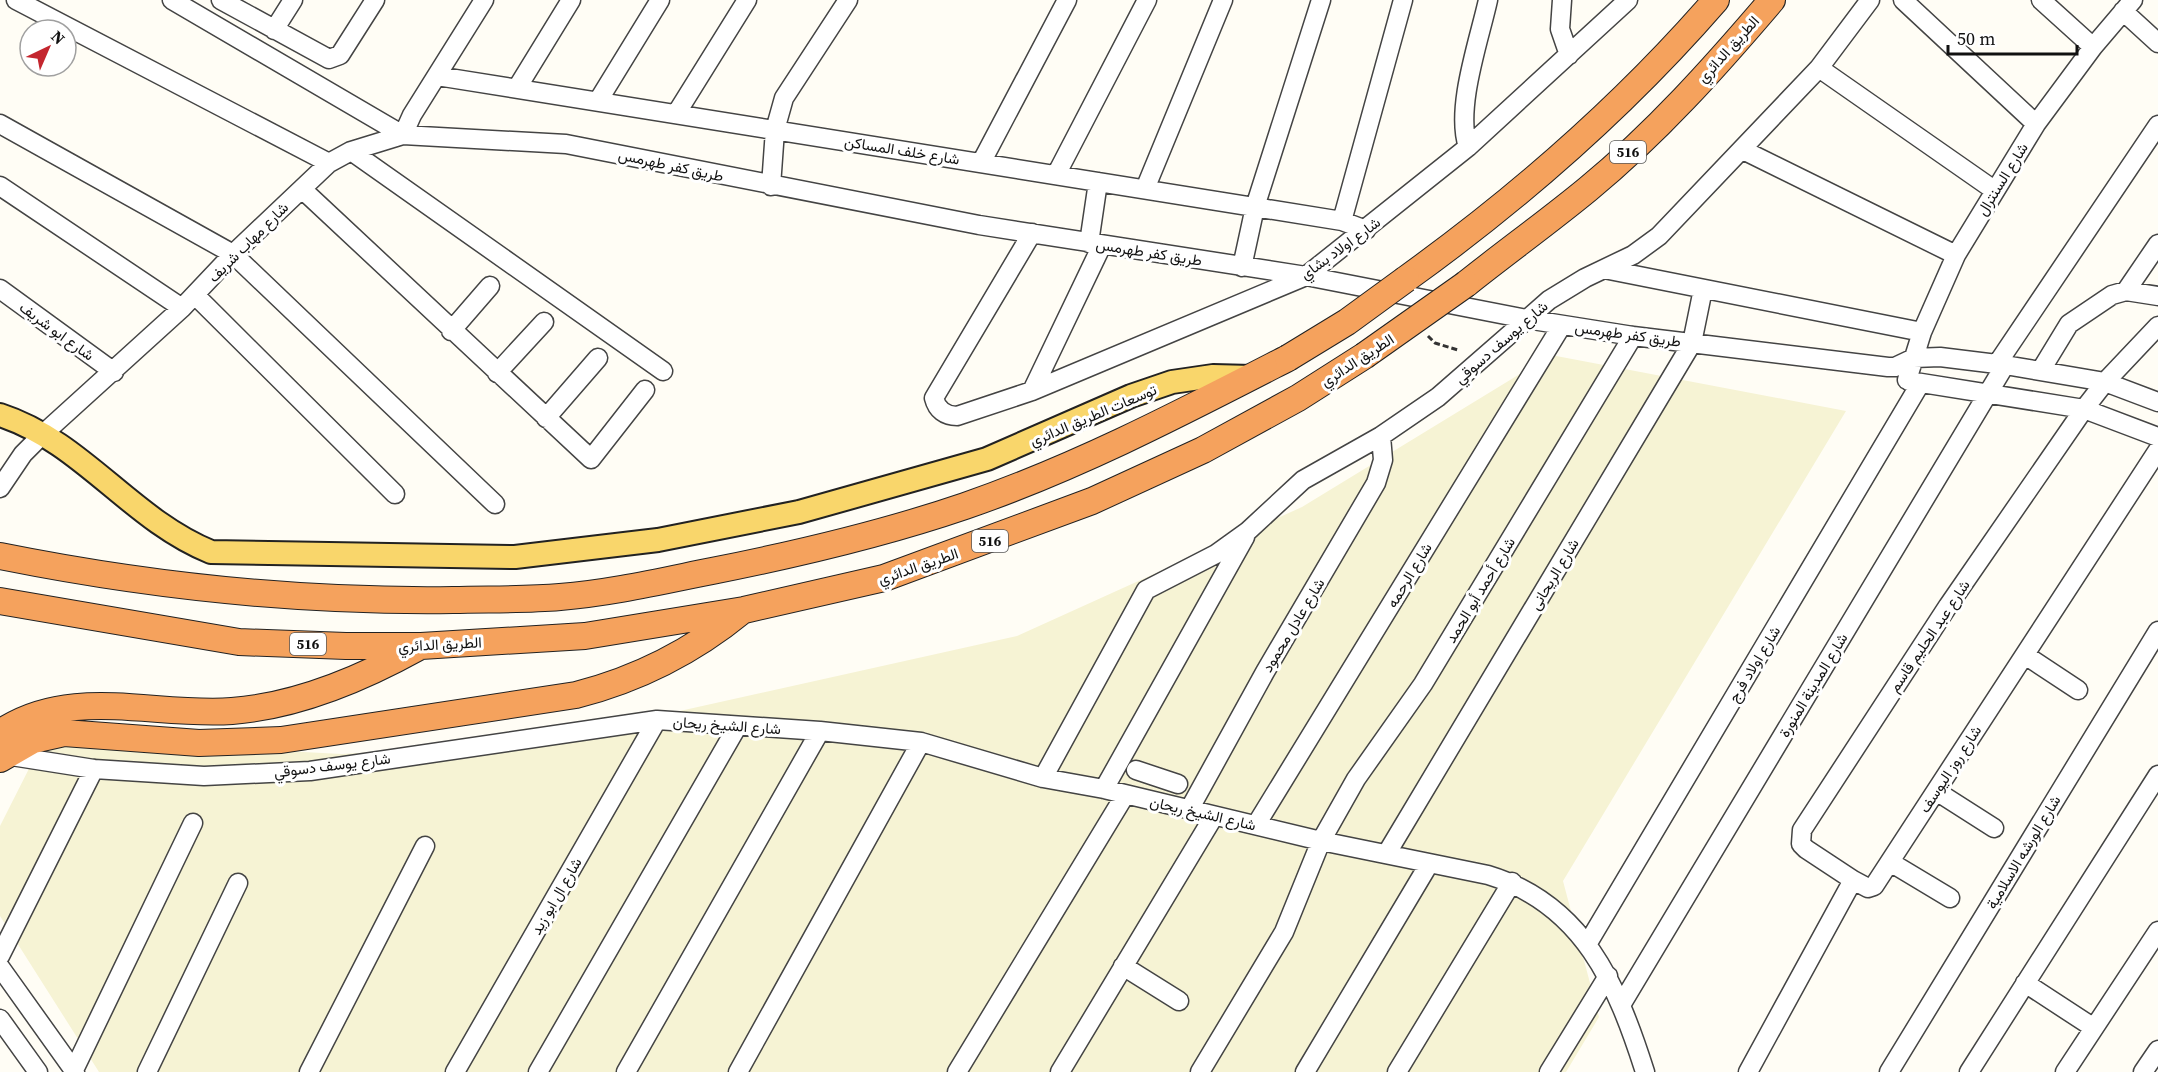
<svg xmlns="http://www.w3.org/2000/svg" width="2158" height="1072" font-family="'Source Serif 4',Vazirmatn,serif">
  <rect width="100%" height="100%" fill="#fffdf5"/>
  <path fill="#f6f3d4" d="M1551,355L1846,411L1563,881L1599,1017L1566,1072H99L0,916V826L44,739L342,754L545,741L1017,636L1302,507Z"/>
  <g fill="none" stroke-linecap="round" stroke-linejoin="round">
    <g stroke="#444" stroke-width="21">
      <path id="minor" d="M16,0L329,163
        M172,0L403,135
        M221,0L329,59L340,55L375,0
        M1562,0L1560,29L1569,55
        M1903,0L2036,124
        M2041,0L2093,47
        M2123,11L2158,43
        M274,30L293,0
        M1819,68L1994,190
        M437,76L1342,221L1366,230
        M517,88L571,0
        M598,101L660,0
        M676,114L747,0
        M0,124L233,254L495,504
        M403,135L412,115L484,0
        M1468,147C1455,108 1479,41 1488,0
        M1743,150L1956,255
        M351,151L663,371
        M981,163L1067,0
        M1056,175L1147,0
        M0,186L182,308
        M771,186L775,130L784,98L848,0
        M302,189L591,459L645,390
        M1145,189L1223,0
        M1342,221L1403,0
        M1032,233L934,398C937,410 945,416 957,416L1032,391L1306,276L1468,147L1628,0
        M1089,243L1098,182
        M1242,267L1255,207L1321,0
        M1604,269L1922,332
        M0,289L114,372
        M2126,291L2158,244
        M195,295L395,494
        M451,331L490,286
        M1997,364L2158,125
        M2041,370L2069,324L2112,295L2126,291L2158,296
        M497,373L544,322
        M1907,380L1922,332L1956,255L2036,124L2093,47L2133,0
        M1909,381L2084,409L2158,437
        M1032,391L1102,245
        M546,418L598,358
        M0,488L23,454L42,435L182,308L233,254L329,163L351,151L403,135L566,144L979,225L1306,276L1526,319L1633,336L1888,367H1895L1914,358L1940,357L2005,365L2105,382L2158,402
        M2025,655L2078,690
        M5,755L94,769L204,776L310,771L657,720L820,731L921,742L1043,778L1104,789L1321,841L1488,875C1583,904 1617,984 1645,1072
        M1136,770L1178,784
        M1043,778L1146,590L1216,554L1248,531L1303,480L1381,436L1438,397L1549,300L1585,278L1633,255L1659,236L1819,68L1870,0
        M1104,789L1245,537
        M1936,791L1994,828
        M1189,810L1265,672L1376,483L1383,460L1381,436
        M1256,825L1562,325
        M1387,853L1692,343L1703,289
        M1890,862L1950,898
        M1853,880L1806,849L1801,844L1802,830L1948,606L2084,409L2105,382L2158,326
        M1588,943L1920,384
        M0,956L94,769
        M1123,966L1179,1001
        M0,967L75,1072
        M2025,983L2094,1028
        M1621,1005L2005,365
        M0,1019L38,1072
        M74,1070L193,823
        M147,1072L238,883
        M309,1072L425,846
        M455,1072L657,720
        M538,1072L737,727
        M626,1072L820,731
        M738,1072L921,742
        M957,1072L1125,795
        M1060,1072L1214,816
        M1200,1072L1284,932L1321,841L1356,779L1423,684L1633,336
        M1305,1072L1429,864
        M1397,1072L1512,882
        M1549,1072L1608,976
        M1748,1072L1853,880L1868,888L1874,886L2158,450
        M1889,1072L2158,631
        M1969,1072L2158,775
        M2065,1072L2158,931
        M2143,1072L2158,1050"/>
    </g>
    <g stroke="#222" stroke-width="26">
      <path id="major" d="M0,415C83,442 130,519 211,552L515,557L658,540L799,512L987,459L1131,396L1172,382L1213,376L1252,377"/>
    </g>
    <g stroke="#222" stroke-width="28">
      <path id="highway" d="M1406,279C1520,197 1624,106 1716,0
        M1466,284C1506,252 1548,222 1588,189C1656,133 1715,67 1772,0
        M0,556C149,586 301,602 453,600C488,599 525,600 560,597C611,593 662,581 712,571C798,554 883,534 965,506C1078,467 1183,412 1288,358
        M0,601L239,642L346,646H421L585,636L744,610L884,578L1092,501L1203,450L1298,398L1364,356
        M0,733C70,685 154,717 232,711C297,706 361,679 417,648
        M0,759L33,740L64,733L199,743L281,740L576,695C639,679 692,652 742,611"/>
    </g>
    <path stroke="#333" stroke-width="3" stroke-dasharray="6 3" stroke-linecap="butt" d="M1428,336L1435,343L1458,350"/>
    <use href="#minor" stroke="#fff" stroke-width="18"/>
    <use href="#major" stroke="#f9d66b" stroke-width="22"/>
    <use href="#highway" stroke="#f5a25d" stroke-width="26"/>
    <g stroke="#222" stroke-width="28" stroke-linecap="butt">
      <path id="highway-bridge" d="M1364,356L1466,284
        M1288,358L1347,322L1406,279"/>
    </g>
    <use href="#highway-bridge" stroke="#f5a25d" stroke-width="26"/>
  </g>
  <g text-anchor="middle" dominant-baseline="central" stroke-width="6" stroke-linejoin="round" paint-order="stroke">
    <g fill="#fff" stroke="#585858" stroke-width="1.5">
      <rect x="1610" y="141" width="36" height="22" rx="4.5"/>
      <rect x="972" y="530" width="36" height="22" rx="4.5"/>
      <rect x="290" y="633" width="36" height="22" rx="4.5"/>
    </g>
    <g font-size="14" font-weight="bold" fill="#111">
      <text x="1628" y="152">516</text>
      <text x="990" y="541">516</text>
      <text x="308" y="644">516</text>
    </g>
    <g font-size="15" fill="#111" stroke="#fff">
      <text transform="translate(1728 49) rotate(-48)">الطريق الدائري</text>
      <text transform="translate(902 150) rotate(9)">شارع خلف المساكن</text>
      <text transform="translate(671 165) rotate(12)">طريق كفر طهرمس</text>
      <text transform="translate(2002 179) rotate(-58)">شارع السنترال</text>
      <text transform="translate(248 242) rotate(-45)">شارع مهاب شريف</text>
      <text transform="translate(1340 248) rotate(-36)">شارع اولاد بشاي</text>
      <text transform="translate(1149 252) rotate(9)">طريق كفر طهرمس</text>
      <text transform="translate(57 331) rotate(36)">شارع ابو شريف</text>
      <text transform="translate(1628 334) rotate(8)">طريق كفر طهرمس</text>
      <text transform="translate(1501 342) rotate(-41)">شارع يوسف دسوقي</text>
      <text transform="translate(1357 360) rotate(-33)">الطريق الدائري</text>
      <text transform="translate(1093 415) rotate(-23)">توسعات الطريق الدائري</text>
      <text transform="translate(918 566) rotate(-19)">الطريق الدائري</text>
      <text transform="translate(1554 574) rotate(-59)">شارع الريحانى</text>
      <text transform="translate(1409 575) rotate(-59)">شارع الرحمه</text>
      <text transform="translate(1480 590) rotate(-59)">شارع أحمد أبو الحمد</text>
      <text transform="translate(1293 625) rotate(-59)">شارع عادل محمود</text>
      <text transform="translate(1929 636) rotate(-56)">شارع عبد الحليم قاسم</text>
      <text transform="translate(440 644) rotate(-3)">الطريق الدائري</text>
      <text transform="translate(1754 664) rotate(-59)">شارع اولاد فرج</text>
      <text transform="translate(1813 685) rotate(-59)">شارع المدينة المنورة</text>
      <text transform="translate(727 725) rotate(4)">شارع الشيخ ريحان</text>
      <text transform="translate(332 765) rotate(-7)">شارع يوسف دسوقي</text>
      <text transform="translate(1950 769) rotate(-57)">شارع روز اليوسف</text>
      <text transform="translate(1203 813) rotate(13)">شارع الشيخ ريحان</text>
      <text transform="translate(2023 852) rotate(-59)">شارع الورشه الاسلامية</text>
      <text transform="translate(556 896) rotate(-60)">شارع ال ابو زيد</text>
    </g>
  </g>
  <g transform="translate(48 48) rotate(44)"><circle r="28" fill="#ffffff" stroke="#a0a0a0" stroke-width="1.5"/>
  <path d="M0-4.5L10 22L0 15L-10 22Z" fill="#c4262e"/>
  <text y="-9" font-size="16" font-weight="bold" text-anchor="middle" fill="#111111">N</text>
  </g>
  <path d="M1948 45v9h129v-9" fill="none" stroke="#111111" stroke-width="3"/>
  <text x="1957" y="45" font-size="18" fill="#111111" stroke="#ffffff" stroke-width="4.5" paint-order="stroke">50 m</text>
</svg>
